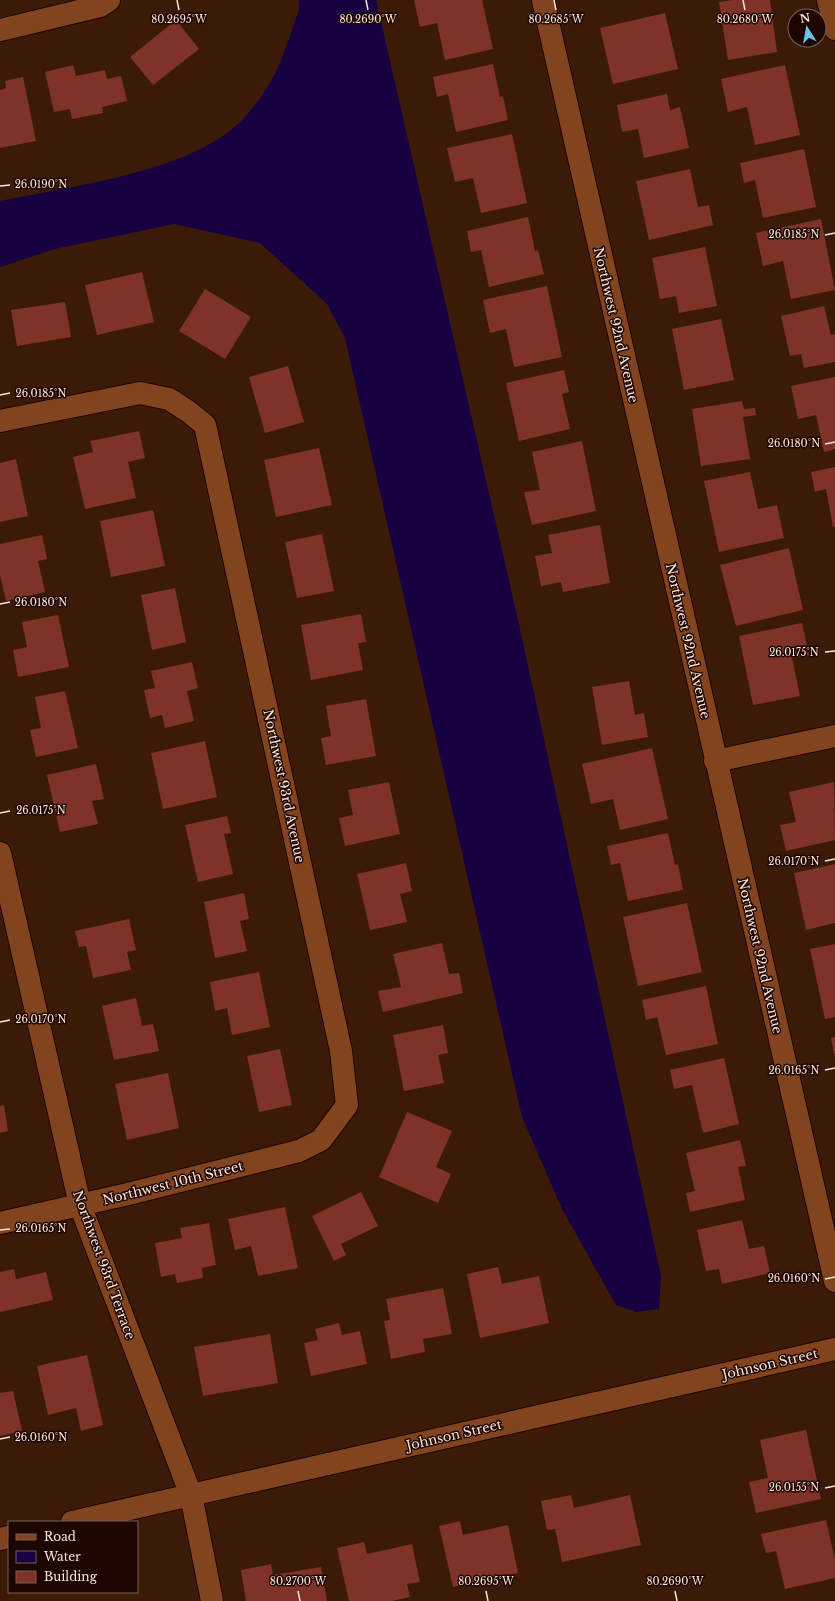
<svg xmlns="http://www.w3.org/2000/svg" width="835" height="1601" font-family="'Libre Baskerville',serif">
  <rect width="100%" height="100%" fill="#3b1b07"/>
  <path fill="#180141" d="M299,0H376L518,620L661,1276L659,1309L636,1312L616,1305L562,1209L522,1117L345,338L327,304L260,243L174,224L55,249L0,267V201C68,187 190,172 240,122C250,113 264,93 271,81C282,63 291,31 299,10Z"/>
  <path fill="#7e3228" d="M414,0H482L493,49L445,60L437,23L420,27Z
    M732,0H770L777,52L728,60L719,2Z
    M665,13L678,69L613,84L600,28Z
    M176,20L199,49L153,85L130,57Z
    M493,64L500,97L503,96L508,120L456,132L448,94L437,97L433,77Z
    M73,65L76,76L105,70L107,79L121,76L127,101L102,107L103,113L72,119L70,109L54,112L45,72Z
    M785,65L800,135L755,145L747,107L728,112L721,79Z
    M23,77L36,141L0,148V90L6,88L5,81Z
    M667,94L670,110L680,107L689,148L644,158L638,129L622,132L617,105Z
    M512,134L527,203L481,213L473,178L455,182L447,148Z
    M804,149L816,207L763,218L755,180L744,183L740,163Z
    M690,169L698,207L709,205L713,225L649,240L636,181Z
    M528,217L535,251L538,250L544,274L489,287L481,250L471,252L467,231Z
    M821,219L835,290L791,299L783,261L763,266L756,233Z
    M705,247L717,306L679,313L676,296L660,299L652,258Z
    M142,272L154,322L97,335L85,285Z
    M547,286L562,357L514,367L506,329L490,333L483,300Z
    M205,289L251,317L225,359L179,331Z
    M65,302L71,337L17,346L11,310Z
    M824,306L831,335L835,334V362L804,368L801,354L790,356L781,316Z
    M721,319L734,380L684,390L672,329Z
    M288,366L304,422L265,433L249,377Z
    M564,370L569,392L562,394L570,429L519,441L506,383Z
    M835,377V449L824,452L816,415L798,419L791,386Z
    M742,401L744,409L755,408L756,415L743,417L750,459L701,466L692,409Z
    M139,431L145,458L128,462L136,498L85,509L73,457L93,452L90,441Z
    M582,441L596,511L532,525L524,492L540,490L532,452Z
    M319,448L332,505L276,517L264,460Z
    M16,459L28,516L0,522V463Z
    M835,467V526L833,527L826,489L815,492L811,472Z
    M750,472L758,509L777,505L784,538L719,552L704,481Z
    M153,510L165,566L111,577L100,521Z
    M600,525L610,583L563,592L561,582L541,586L535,556L552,553L548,535Z
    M322,534L334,591L297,598L285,542Z
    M42,535L47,559L38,561L45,592L6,601L0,575V544Z
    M789,548L803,610L736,626L720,565Z
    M175,588L186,642L152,650L141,595Z
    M361,614L366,642L358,643L363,670L311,680L301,625Z
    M58,615L69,667L18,677L13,650L27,647L22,622Z
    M802,623L809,655L792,658L800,696L753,705L739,636Z
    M192,662L198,688L187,691L194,721L165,728L162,715L150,718L144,690L155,688L151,671Z
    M629,681L635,715L644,713L648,737L602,745L592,687Z
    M65,691L78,748L36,757L30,730L41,728L35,697Z
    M366,699L376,756L326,765L321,738L331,736L326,706Z
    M205,741L217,797L163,809L151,753Z
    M652,748L668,819L620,830L613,799L591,804L582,764Z
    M96,764L104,799L92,801L98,824L60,832L47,775Z
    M389,782L400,834L345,846L339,818L353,815L348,790Z
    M834,782L835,840L786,851L780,825L796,822L789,792Z
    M227,816L231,833L224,834L233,874L198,882L185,825Z
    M668,833L675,865L678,864L683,890L628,901L620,863L611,865L607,846Z
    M406,863L412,891L400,894L407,922L370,930L357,874Z
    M835,864V923L806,930L794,873Z
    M244,893L249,919L240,921L247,951L215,958L204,902Z
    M687,903L702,972L638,986L623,917Z
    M129,919L136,950L127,952L131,970L93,978L86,946L79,947L75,931Z
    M442,943L449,974L459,973L463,993L383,1012L378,991L401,987L393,954Z
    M835,944V1017L825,1019L810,949Z
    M259,972L270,1027L232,1035L227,1008L215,1011L210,982Z
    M706,986L718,1044L666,1055L657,1017L646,1020L642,1000Z
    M136,998L142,1026L153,1024L159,1051L114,1060L102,1006Z
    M443,1025L448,1053L438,1055L444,1083L404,1091L393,1035Z
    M835,1037V1054H834L831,1038Z
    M280,1049L292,1105L259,1112L247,1056Z
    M724,1058L739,1124L703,1133L692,1085L674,1089L670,1070Z
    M168,1073L179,1128L127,1140L115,1084Z
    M4,1105L8,1131L0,1133V1106Z
    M407,1112L452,1131L436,1167L451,1174L438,1203L379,1177Z
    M740,1140L746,1166L738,1167L745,1200L690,1212L686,1193L695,1191L686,1153Z
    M361,1192L378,1226L341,1244L346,1255L334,1261L312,1216Z
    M285,1207L298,1268L258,1276L251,1246L235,1250L228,1219Z
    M742,1220L749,1249L764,1246L770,1273L722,1284L719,1269L706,1271L697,1230Z
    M209,1223L216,1265L202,1268L203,1278L177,1283L175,1274L161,1277L155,1243L182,1238L180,1228Z
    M498,1267L502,1284L539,1276L549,1323L480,1338L467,1274Z
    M14,1269L16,1279L46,1272L53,1300L0,1312V1272Z
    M443,1288L452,1334L423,1339L425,1352L391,1359L384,1321L390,1320L386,1299Z
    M339,1323L342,1335L360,1331L367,1364L311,1376L304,1343L318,1340L315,1329Z
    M270,1334L278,1383L203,1396L194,1347Z
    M87,1355L103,1425L81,1431L76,1408L48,1415L37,1366Z
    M13,1391L22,1431L0,1436V1393Z
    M806,1430L821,1499L756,1513L749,1482L768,1478L760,1440Z
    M571,1495L574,1508L630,1495L641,1545L562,1562L555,1529L547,1530L541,1501Z
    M826,1520L835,1560V1578L785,1589L776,1551L766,1553L761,1534Z
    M460,1521L463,1535L508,1525L518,1573L453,1587L439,1526Z
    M364,1542L367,1554L412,1544L420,1582L407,1584L410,1597L392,1601H349L337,1548Z
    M271,1564L273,1575L321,1567L327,1601H246L241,1570Z"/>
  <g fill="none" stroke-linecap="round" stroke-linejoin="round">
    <g stroke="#210400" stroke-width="24">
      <path id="minor" d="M543,0L835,1281
        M828,0L835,29
        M0,30L100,6L109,0
        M0,421L140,393L169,399L189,412L205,425L341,1051L347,1105L321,1140L299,1151L128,1194L0,1223
        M715,761L835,736
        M0,853L80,1205L191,1495L212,1601"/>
    </g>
    <g stroke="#210400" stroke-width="24">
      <path id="tertiary" d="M72,1522L835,1349
        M0,1539L9,1537"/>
    </g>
    <use href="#minor" stroke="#82441e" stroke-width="22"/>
    <use href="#tertiary" stroke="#82441e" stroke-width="22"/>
  </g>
  <path fill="none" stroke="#fbe5d9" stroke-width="1.5" d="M177,0L179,10M366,0L368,10M554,0L556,10M743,0L745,10M0,186L10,185M825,235L835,233M0,395L10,393M825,444L835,442M0,604L10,602M825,652L835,651M0,813L10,811M825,861L835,859M0,1022L10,1020M825,1070L835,1068M0,1230L10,1229M825,1279L835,1277M0,1439L10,1437M825,1488L835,1486M298,1591L300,1601M486,1591L488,1601M675,1591L677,1601"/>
  <g text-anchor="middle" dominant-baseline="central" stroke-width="3" stroke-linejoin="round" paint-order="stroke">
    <g font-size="13" fill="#fbe5d9" stroke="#1e0600">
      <text transform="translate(616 325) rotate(77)">Northwest 92nd Avenue</text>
      <text transform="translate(688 641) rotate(77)">Northwest 92nd Avenue</text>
      <text transform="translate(284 786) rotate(78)">Northwest 93rd Avenue</text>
      <text transform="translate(760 956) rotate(77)">Northwest 92nd Avenue</text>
      <text transform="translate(173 1183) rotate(-14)">Northwest 10th Street</text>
      <text transform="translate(104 1265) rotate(70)">Northwest 93rd Terrace</text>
      <text transform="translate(770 1364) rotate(-13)">Johnson Street</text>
      <text transform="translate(454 1435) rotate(-13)">Johnson Street</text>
    </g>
  </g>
  <g font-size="10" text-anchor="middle" fill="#fbe5d9" stroke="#1e0600" stroke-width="3" stroke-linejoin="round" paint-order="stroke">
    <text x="745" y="23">80.2680°W</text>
    <text x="179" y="23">80.2695°W</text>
    <text x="368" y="23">80.2690°W</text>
    <text x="556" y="23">80.2685°W</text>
    <text x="41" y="188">26.0190°N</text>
    <text x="794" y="238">26.0185°N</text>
    <text x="41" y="397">26.0185°N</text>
    <text x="794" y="447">26.0180°N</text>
    <text x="41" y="606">26.0180°N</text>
    <text x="794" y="656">26.0175°N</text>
    <text x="41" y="814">26.0175°N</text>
    <text x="794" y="865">26.0170°N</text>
    <text x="41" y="1023">26.0170°N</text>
    <text x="794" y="1074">26.0165°N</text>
    <text x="41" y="1232">26.0165°N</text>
    <text x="794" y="1282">26.0160°N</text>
    <text x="41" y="1441">26.0160°N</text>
    <text x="794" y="1491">26.0155°N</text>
    <text x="298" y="1585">80.2700°W</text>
    <text x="486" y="1585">80.2695°W</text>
    <text x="675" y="1585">80.2690°W</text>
  </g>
  <rect x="8" y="1521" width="130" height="72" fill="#1e0600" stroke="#765f57"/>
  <rect x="16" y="1534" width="20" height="6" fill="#82441e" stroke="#765f57"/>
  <text x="44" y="1541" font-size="12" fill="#fbe5d9">Road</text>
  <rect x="16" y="1551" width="20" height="12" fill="#180141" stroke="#765f57"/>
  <text x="44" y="1561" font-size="12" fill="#fbe5d9">Water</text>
  <rect x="16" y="1571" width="20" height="12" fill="#7e3228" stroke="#765f57"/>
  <text x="44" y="1581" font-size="12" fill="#fbe5d9">Building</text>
  <g transform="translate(807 28) rotate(349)"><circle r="19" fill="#1e0600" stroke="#765f57"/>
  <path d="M0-3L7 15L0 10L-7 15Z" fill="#66c4ef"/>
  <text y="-6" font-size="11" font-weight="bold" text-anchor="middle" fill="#fbe5d9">N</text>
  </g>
</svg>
